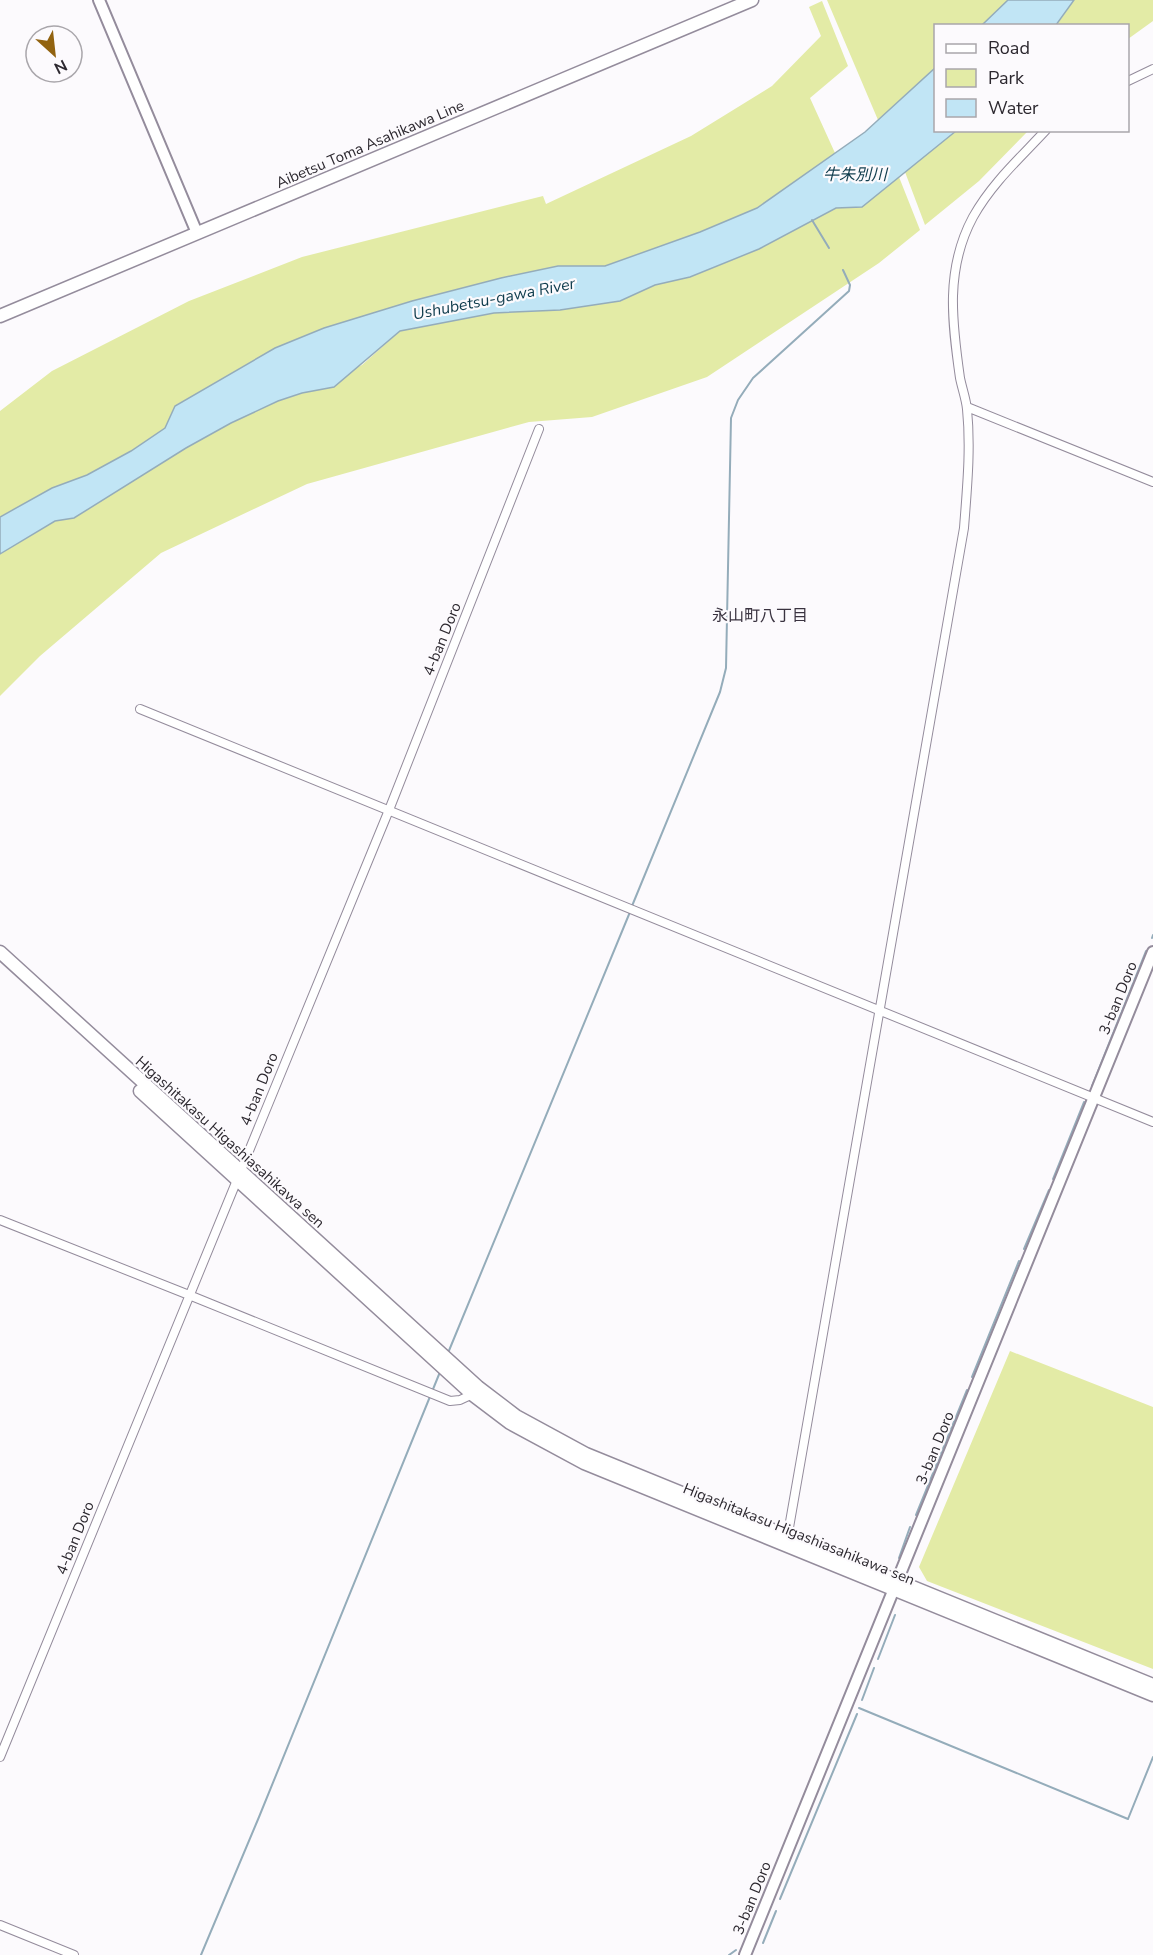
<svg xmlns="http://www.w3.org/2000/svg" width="1153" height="1955" font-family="'Nunito Sans','Noto Sans JP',sans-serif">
  <rect width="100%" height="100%" fill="#fcfafd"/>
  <path fill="#e3eba6" d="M827,0H1008L982,25L936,26L935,68L878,120Z
    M1074,0H1153V21L1128,39V26H1056Z
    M822,1L848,66L810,98L835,153L758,208L700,232L605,266H558L324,328L275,348L175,406L165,428L131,451L87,475L52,488L0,517V411L52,371L189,301L302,257L543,196L546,204L691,136L772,86L821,36L809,7Z
    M956,131H1028L979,181L925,225L905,172Z
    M899,177L920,230L879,263L707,377L592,417L529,422L307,484L161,553L40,656L0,696V554L55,521L74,518L186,448L231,423L278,401L302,393L362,365L400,331L494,313L560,310L620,300L655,285L690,277L759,249L836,208L862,207Z
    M1010,1351L1153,1407V1669L927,1581L919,1567Z"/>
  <path fill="#c1e5f5" stroke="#94acba" stroke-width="1.5" d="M1008,0H1074L1056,25H982Z
    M935,68L936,130L956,131L862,207L836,208L759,249L690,277L655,285L620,301L560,310L494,313L400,331L334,387L302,393L278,401L231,423L186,448L74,518L55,521L0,554V517L52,488L87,475L131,451L165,428L175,406L275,348L324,328L412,301L501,278L558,266H605L700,232L757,208L865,132Z"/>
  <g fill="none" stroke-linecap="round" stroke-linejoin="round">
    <path stroke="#94acba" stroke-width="2" d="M812,220L829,248
      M632,906L720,692L726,668L731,418L738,400L753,378L849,291L850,285L843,270
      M1152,938L1153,935
      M1092,1086L1146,951
      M1053,1179L1084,1102
      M1024,1249L1049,1190
      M448,1353L630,912
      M972,1377L1019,1261
      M916,1515L967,1390
      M899,1558L910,1527
      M878,1659L895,1615
      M862,1700L874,1668
      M859,1708L1128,1819L1153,1757
      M780,1899L857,1714
      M763,1943L776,1911
      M201,1955L259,1817L440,1372
      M729,1955L736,1950"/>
    <g stroke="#948c9c" stroke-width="10">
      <path id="street" d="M1128,81L1153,69
        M967,407L1153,482
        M140,709L1153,1122
        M0,1220L189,1295L450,1401L460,1400L475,1393
        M787,1539L964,528C967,488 971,449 967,409C966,399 962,388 960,378C952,322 945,269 973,217C992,183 1020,158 1046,130
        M0,1757L389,810L539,429
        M0,1925L74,1955"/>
    </g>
    <g stroke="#948c9c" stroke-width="14">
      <path id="secondary" d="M99,0L197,233
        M745,1955L1153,952"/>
    </g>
    <g stroke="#948c9c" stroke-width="15">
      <path id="primary" d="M0,316L752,0
        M0,952L478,1387L516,1416L586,1454L1153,1685
        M140,1091L473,1395L510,1423L584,1463L1153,1695"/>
    </g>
    <use href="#street" stroke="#fff" stroke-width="8"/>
    <use href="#secondary" stroke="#fff" stroke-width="10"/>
    <use href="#primary" stroke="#fff" stroke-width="12"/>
  </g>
  <g text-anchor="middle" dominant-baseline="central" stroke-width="4.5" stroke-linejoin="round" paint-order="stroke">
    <g font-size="15" fill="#2c282f" stroke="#fcfafd">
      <text transform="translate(370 144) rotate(-23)">Aibetsu Toma Asahikawa Line</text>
      <text transform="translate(442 639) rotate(-68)">4-ban Doro</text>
      <text transform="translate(1118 998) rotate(-68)">3-ban Doro</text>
      <text transform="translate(259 1089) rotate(-68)">4-ban Doro</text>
      <text transform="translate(230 1142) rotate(42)">Higashitakasu Higashiasahikawa sen</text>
      <text transform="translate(935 1448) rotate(-68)">3-ban Doro</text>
      <text transform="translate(799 1534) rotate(22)">Higashitakasu Higashiasahikawa sen</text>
      <text transform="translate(75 1538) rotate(-68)">4-ban Doro</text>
      <text transform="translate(752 1898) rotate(-68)">3-ban Doro</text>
    </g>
    <g font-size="16" font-style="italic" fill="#0f3c4d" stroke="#fcfafd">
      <text x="855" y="175">牛朱別川</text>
      <text transform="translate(494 299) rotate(-11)">Ushubetsu-gawa River</text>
    </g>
    <g font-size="16" fill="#3a3340" stroke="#fcfafd">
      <text x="760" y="616">永山町八丁目</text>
    </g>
  </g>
  <rect x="934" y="24" width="195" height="108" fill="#fcfafd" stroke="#a9a6ab" stroke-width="1.5"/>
  <rect x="946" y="44" width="30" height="9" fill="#ffffff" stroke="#a9a6ab" stroke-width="1.5"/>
  <text x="988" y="54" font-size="18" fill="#2c282f">Road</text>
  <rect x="946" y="69" width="30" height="18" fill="#e3eba6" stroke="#a9a6ab" stroke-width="1.5"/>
  <text x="988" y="84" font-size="18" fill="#2c282f">Park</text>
  <rect x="946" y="99" width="30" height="18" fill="#c1e5f5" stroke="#a9a6ab" stroke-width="1.5"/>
  <text x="988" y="114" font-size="18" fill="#2c282f">Water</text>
  <g transform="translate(54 54) rotate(153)"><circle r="28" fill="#fcfafd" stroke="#a9a6ab" stroke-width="1.5"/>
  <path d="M0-4.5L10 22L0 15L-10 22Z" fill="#926310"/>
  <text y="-9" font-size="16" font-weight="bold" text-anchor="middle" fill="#2c282f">N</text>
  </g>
</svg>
